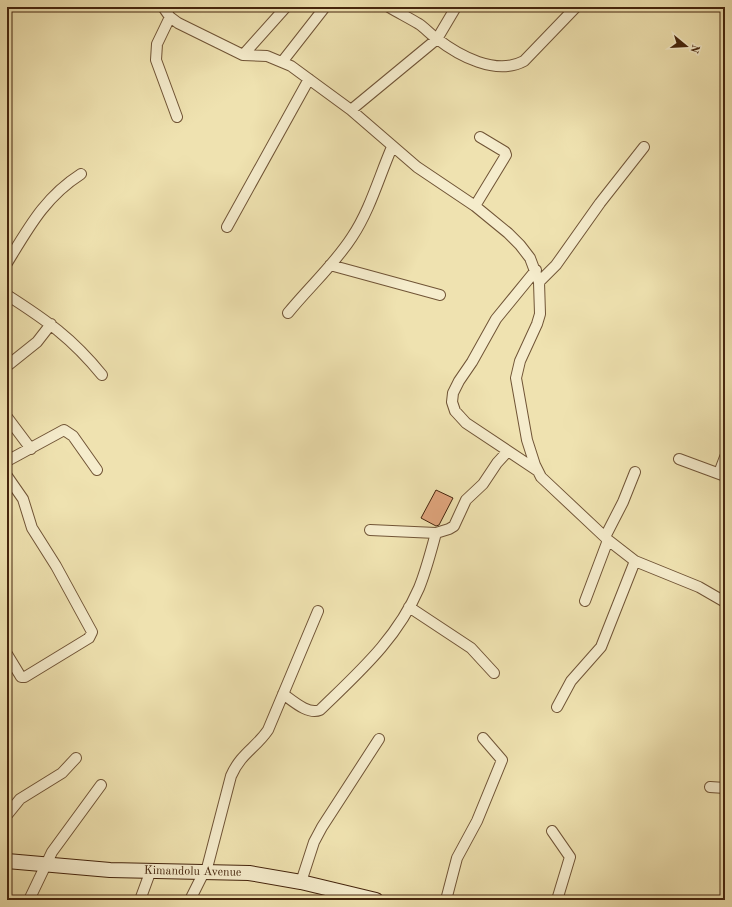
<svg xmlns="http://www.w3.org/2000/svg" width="732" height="907" font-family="'Old Standard TT',serif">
  <rect width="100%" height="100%" fill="#efe2b0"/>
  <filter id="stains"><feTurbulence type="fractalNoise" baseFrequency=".005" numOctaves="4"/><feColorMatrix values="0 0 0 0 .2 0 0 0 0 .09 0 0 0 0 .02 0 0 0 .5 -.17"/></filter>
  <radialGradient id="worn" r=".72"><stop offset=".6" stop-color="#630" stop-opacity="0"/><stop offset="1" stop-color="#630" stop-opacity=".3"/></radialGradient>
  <path fill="#e1a67e" stroke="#45250d" d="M436,490L453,498L439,525L436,526L421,518Z"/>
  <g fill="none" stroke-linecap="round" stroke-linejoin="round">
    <g stroke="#705436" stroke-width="12">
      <path id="street" d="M163,7L170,17L178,23L243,55L267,56L291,66L351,110L417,167L475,206L508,233L520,245L530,258L539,282L540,314L537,324L520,361L516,378L527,440L535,465L541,477L608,540L635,561L699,587L725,602
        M389,7C399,13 409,18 419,24C425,28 430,34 436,38C459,56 496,76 524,61L576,7
        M170,17L157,44L156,60L177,117
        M243,55L286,7
        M282,62L325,7
        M351,110L437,39L456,7
        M475,206L506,155L505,152L480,137
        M227,227L309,79
        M7,263C29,227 45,197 81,174
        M330,265L440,295
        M536,270L496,319L472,362L459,381L453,393L452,402L455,411L466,423L538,471
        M539,282L556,265L600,203L644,147
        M7,295C46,320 72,338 102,375
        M288,313C309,287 334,265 352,237C370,210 379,177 392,147
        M7,366L37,342L51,324
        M7,417L31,449
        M679,459L725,476
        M7,461L64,430L73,436L97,470
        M719,473L725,457
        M7,476L23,499L32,528L56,566L92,632L89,638L25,677H21L7,654
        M370,530L436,533L449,529L454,526L466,500L483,484L497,463L508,451
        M605,537L623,502L635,472
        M585,601L608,540
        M409,607L471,648L494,673
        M283,694C293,701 308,715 320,710C359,672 397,639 419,588C426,571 431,551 436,533
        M557,707L571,681L601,647L635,561
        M710,787L725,788
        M7,815L20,799L62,773L76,758
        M552,831L570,857L557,900
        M206,872L231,776C241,753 256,748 268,730L318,611
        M301,882L314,842L322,827L379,739
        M29,900L52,852L101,785
        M140,900L151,870
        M190,900L204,872
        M446,900L457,858L477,821L502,760L483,738"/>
    </g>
    <g stroke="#45250d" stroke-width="16">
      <g id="secondary">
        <path id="s1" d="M7,861L110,870L249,873L301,882L376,900"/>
      </g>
    </g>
    <use href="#street" stroke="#f5eccc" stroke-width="10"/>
    <use href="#secondary" stroke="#f5eccc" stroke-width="14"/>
  </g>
  <g text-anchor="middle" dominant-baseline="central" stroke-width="3" stroke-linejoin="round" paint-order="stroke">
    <g font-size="12" fill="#45250d" stroke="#f5eccc">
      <text stroke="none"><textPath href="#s1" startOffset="186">Kimandolu Avenue</textPath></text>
    </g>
  </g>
  <rect width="732" height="907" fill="none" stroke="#efe2b0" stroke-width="24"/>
  <rect x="8" y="8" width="716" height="891" fill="none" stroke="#45250d" stroke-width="2"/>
  <rect x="12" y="12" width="708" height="883" fill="none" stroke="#45250d"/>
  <g transform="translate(686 46) rotate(108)" stroke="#f5eccc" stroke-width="3" paint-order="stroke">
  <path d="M0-3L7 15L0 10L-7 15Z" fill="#45250d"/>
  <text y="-6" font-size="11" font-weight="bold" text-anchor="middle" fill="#45250d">N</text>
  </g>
  <rect width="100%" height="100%" filter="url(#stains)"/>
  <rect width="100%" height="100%" fill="url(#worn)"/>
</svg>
